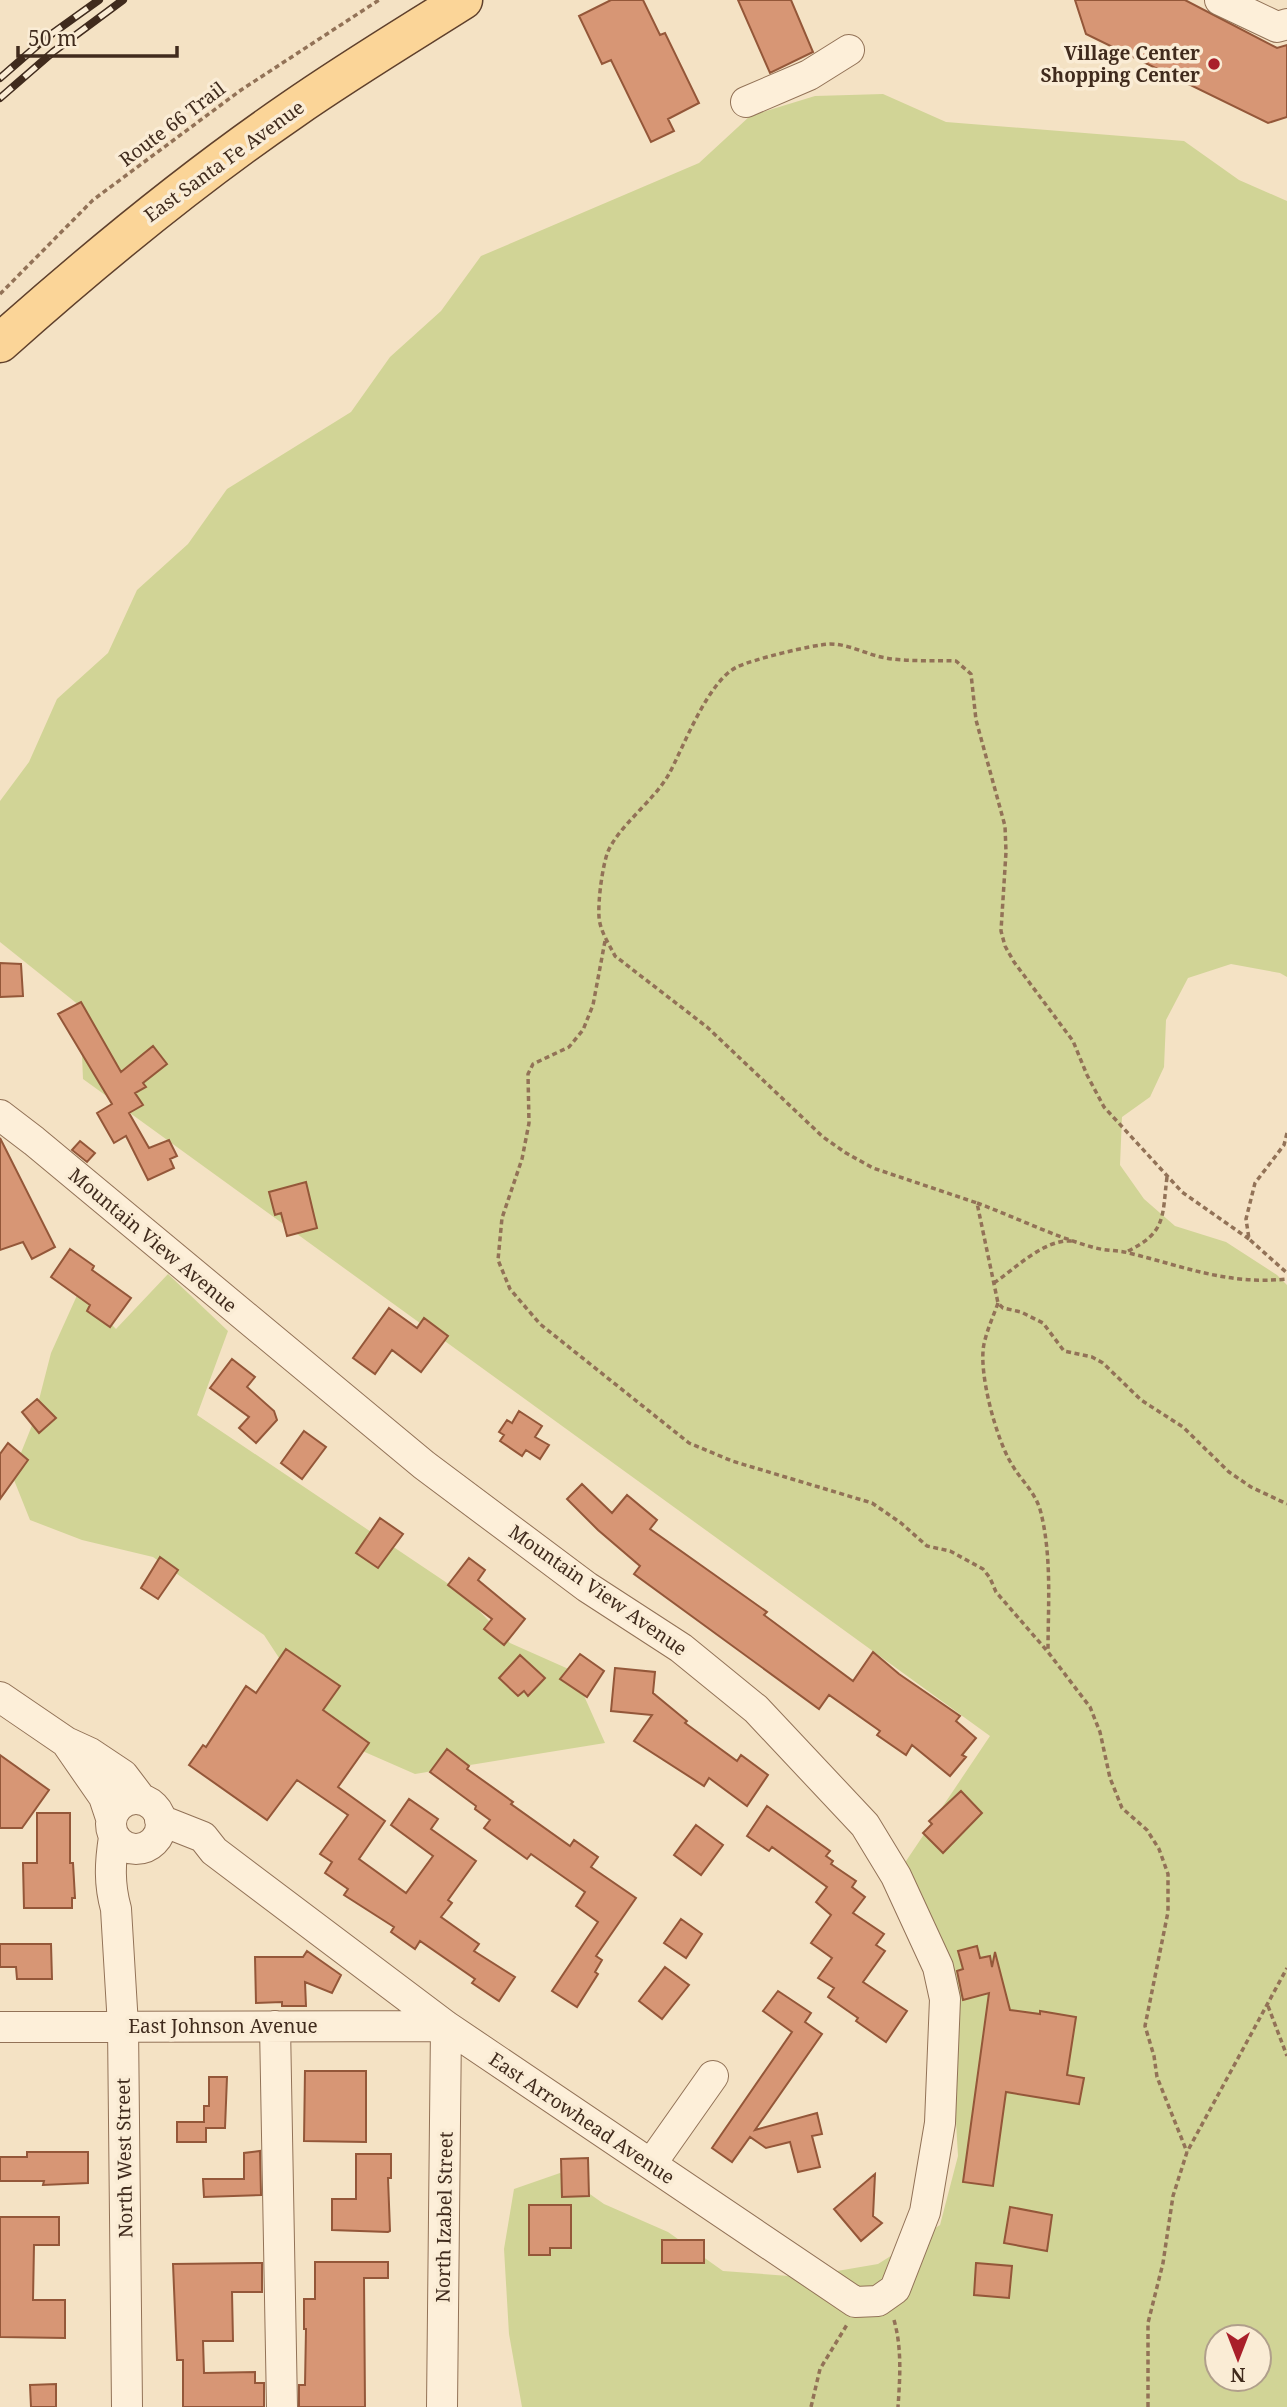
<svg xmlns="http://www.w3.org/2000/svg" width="1287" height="2407" font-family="'Noto Serif',serif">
  <rect width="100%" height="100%" fill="#f4e2c4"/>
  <path fill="#d1d496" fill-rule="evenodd" d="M883,94L946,122L1184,141L1239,180L1287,201V977L1280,973L1231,964L1188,978L1166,1020L1164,1067L1150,1097L1122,1117L1120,1165L1144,1199L1175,1226L1226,1242L1277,1275L1287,1285V2407H522L509,2334L504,2249L514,2189L560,2173L604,2204L668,2232L723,2271L802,2277L878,2264L940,2225L958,2156L953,2070L896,1876L990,1736L83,1079L80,1006L0,942V801L29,762L57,699L108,653L137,590L188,544L227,489L351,412L390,357L441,311L481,256L699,163L750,116L815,96ZM1217,2337H1259V2379H1217Z
    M168,1274L228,1331L197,1415L462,1593L510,1643L573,1671L605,1743L415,1774L351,1746L304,1696L264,1635L153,1557L82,1540L30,1520L12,1475L33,1423L51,1353L79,1291L116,1329Z"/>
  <path fill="#d79675" stroke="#945739" stroke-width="2" d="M611,0H643L660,35L665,33L699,103L668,119L674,131L651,142L611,60L602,64L579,16Z
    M738,0H791L813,52L770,73Z
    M1075,0H1185L1277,48L1287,45V117L1268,123L1086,34Z
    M0,963L21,964L23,996L0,997Z
    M81,1002L121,1072L153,1046L167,1064L143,1083L146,1087L135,1093L143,1105L129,1113L149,1148L169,1140L177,1156L170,1159L174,1168L148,1180L126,1136L114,1143L97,1113L112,1104L58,1014Z
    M0,1138L55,1247L32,1259L23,1242L0,1250Z
    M80,1141L95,1153L87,1162L72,1150Z
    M306,1182L317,1228L287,1236L281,1213L275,1215L269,1192Z
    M70,1249L94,1266L92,1270L131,1298L110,1327L87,1311L90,1305L51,1277Z
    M389,1308L417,1328L424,1318L448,1336L421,1372L392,1350L375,1374L353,1358Z
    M232,1359L255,1377L247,1387L274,1411L277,1420L256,1443L239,1428L249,1417L210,1388Z
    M37,1399L56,1418L39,1433L22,1412Z
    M519,1411L542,1426L535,1437L549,1445L540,1459L526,1450L522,1456L500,1441L504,1435L499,1432L507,1420L512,1423Z
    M304,1431L326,1447L302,1479L281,1463Z
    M8,1443L28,1460L0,1499V1454Z
    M582,1484L612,1513L627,1495L657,1520L650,1529L767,1612L764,1615L853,1681L873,1652L899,1674L960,1716L956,1721L976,1738L962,1755L966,1757L950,1776L912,1745L906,1755L877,1735L880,1731L829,1695L819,1709L634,1574L640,1566L598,1530L567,1499Z
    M380,1518L403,1534L378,1568L356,1553Z
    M160,1557L178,1570L158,1599L141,1588Z
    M469,1558L485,1570L478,1580L525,1619L504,1645L484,1629L492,1619L448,1585Z
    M286,1649L340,1686L323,1710L369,1743L338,1787L385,1821L359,1859L406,1893L433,1856L391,1825L409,1799L438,1819L431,1829L476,1861L448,1900L452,1903L441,1917L479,1944L474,1951L515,1977L499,2001L472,1983L475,1979L420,1941L415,1949L391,1932L394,1927L344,1895L348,1889L325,1873L332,1862L320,1854L348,1815L297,1780L267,1820L189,1765L203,1745L206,1747L246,1686L256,1693Z
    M580,1654L604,1671L587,1697L560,1679Z
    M520,1655L545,1678L528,1696L524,1691L518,1696L499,1678Z
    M615,1668L655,1672L653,1693L687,1721L685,1723L737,1761L741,1755L768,1775L747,1806L709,1778L704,1786L634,1741L652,1715L611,1711Z
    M447,1749L469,1766L467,1769L513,1802L511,1804L570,1846L574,1840L598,1857L591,1867L636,1898L596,1956L602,1960L595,1972L598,1974L577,2007L552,1991L598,1922L576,1906L585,1892L531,1854L527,1859L484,1828L490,1820L475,1809L476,1806L430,1772Z
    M0,1755L49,1790L22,1828H0Z
    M961,1791L982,1813L943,1853L923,1833L932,1824L929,1821Z
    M767,1806L830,1851L826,1856L833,1861L831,1864L856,1881L852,1887L865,1897L853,1913L884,1934L876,1945L885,1951L863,1982L907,2011L886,2042L856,2021L858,2018L828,1997L834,1988L818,1978L832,1958L811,1943L831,1915L816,1902L827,1887L772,1847L769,1851L747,1836Z
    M37,1813H70V1863H73L75,1898H72V1908H24L23,1863H37Z
    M696,1825L723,1845L701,1875L674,1855Z
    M681,1919L702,1934L686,1958L664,1943Z
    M0,1944H51L52,1979H17L16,1967H0Z
    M977,1946L980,1958L990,1956L992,1967L995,1952L1010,2010L1040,2014V2011L1076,2017L1067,2075L1084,2078L1079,2104L1006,2092L993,2186L963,2182L989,1993L963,2000L957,1971L963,1969L958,1951Z
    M307,1951L341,1975L332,1993L305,1982L306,2006H282V2002L256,2003L255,1957H303Z
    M665,1967L689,1985L662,2019L639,2001Z
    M778,1991L811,2013L805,2022L822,2034L755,2130L817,2113L822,2134L812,2136L820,2167L798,2172L790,2142L766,2148L750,2137L732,2162L712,2148L792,2032L763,2011Z
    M305,2071H366V2142L304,2141Z
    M209,2077H227L225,2128H206V2142H177V2122H204V2106H209Z
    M260,2151L261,2195L204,2197L203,2179H244V2153Z
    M27,2152H88V2183L43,2185L44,2181H0V2157H27Z
    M356,2154H391V2178H388L390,2231L388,2232L332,2230V2199H356Z
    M588,2158L589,2196L562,2197L561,2159Z
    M875,2174L873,2216L882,2223L861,2241L834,2209Z
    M529,2205H571V2248H550V2255H529Z
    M1010,2207L1052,2215L1047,2251L1004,2243Z
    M0,2217H59V2245H34L33,2300H65V2338L0,2337Z
    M662,2240H704V2263H662Z
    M315,2262H388V2278H364L365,2407H299V2385H305L306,2329H304V2299H315Z
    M262,2263V2292H232L233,2341H203L204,2373L255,2372V2383H264V2407H183V2360H177L173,2264Z
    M976,2263L1012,2266L1009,2298L974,2295Z
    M56,2384V2407H31L30,2385Z"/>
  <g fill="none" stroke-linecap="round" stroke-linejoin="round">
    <g stroke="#927257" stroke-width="32">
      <path id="minor" d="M1220,0L1277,27L1287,24
        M746,102L809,75L849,50
        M0,1115L34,1141L424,1465L587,1587L681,1648L756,1709L865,1825L896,1876L938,1967L945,1999L940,2123L925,2212L895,2289L878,2301L855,2302L446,2026L214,1851L203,1837L160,1820
        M0,1697L66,1742L90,1753L123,1775L142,1800
        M68,1745L104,1797L111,1818
        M111 1824a25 25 0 1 1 50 0a25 25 0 1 1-50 0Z
        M114,1837C110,1863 109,1884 116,1909L123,2026L127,2407
        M275,2026L282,2407
        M0,2027L446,2026
        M651,2164L713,2076
        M442,2407L446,2026"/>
    </g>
    <g stroke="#5f402c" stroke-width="41">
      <path id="major" d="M0,343C93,260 190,180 292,110C348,71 406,36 463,0"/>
    </g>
    <path stroke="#927257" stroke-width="3.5" stroke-dasharray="5 3.5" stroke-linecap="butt" d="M0,294L93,200L241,90L379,0
      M605,941L593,1005L583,1030L569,1047L533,1064L528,1074L529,1123L522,1159L502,1218L498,1260L510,1289L540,1324L689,1443L732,1461L872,1503L901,1523L927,1546L950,1551L983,1569L990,1578L996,1592L1048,1652L1090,1707L1100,1732L1110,1778L1122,1808L1147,1830L1159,1849L1168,1874V1912L1145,2026L1154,2056L1157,2077L1187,2152
      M1287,1133L1284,1145L1255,1183L1246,1219L1249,1239L1287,1273
      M977,1203C1015,1217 1053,1236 1092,1247C1105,1251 1117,1250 1129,1253C1186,1267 1227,1285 1287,1279
      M1249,1239L1182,1192L1104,1107L1087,1075L1073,1041L1014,962L1005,946L1001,931L1006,852L1005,826L976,720L971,674L956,661C933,660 908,662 886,658C867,655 850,644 830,644C811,645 754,659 737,667C708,681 684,746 669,774C654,801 617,827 607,854C602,870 598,900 599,917C600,931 609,944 615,956L707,1027L823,1137L846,1153L873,1168L977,1203L998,1303L1003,1308L1021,1312L1043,1323L1064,1351L1092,1357L1103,1363L1141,1400L1183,1427L1229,1472L1251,1487L1287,1504
      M1128,1251C1167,1232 1162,1216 1167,1177
      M994,1283C1016,1268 1044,1239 1072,1241
      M998,1303C993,1317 987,1330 984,1344C978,1372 996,1438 1011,1463C1021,1481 1036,1492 1041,1513C1052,1558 1048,1606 1048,1652
      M1268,2006L1287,2056
      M894,2320C902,2348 900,2378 898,2407
      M811,2407L820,2369L848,2323
      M1148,2407V2323L1163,2263L1173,2196L1187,2152L1287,1968"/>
    <use href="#minor" stroke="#fdefd9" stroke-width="30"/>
    <use href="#major" stroke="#fbd598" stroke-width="38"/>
    <g stroke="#402b1d" stroke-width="8">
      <path id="rail" d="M0,78L46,38L99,0
        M0,98L53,52L123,0"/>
    </g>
    <use href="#rail" stroke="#faecd5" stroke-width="5" stroke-dasharray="16" stroke-linecap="butt"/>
  </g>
  <circle fill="#a91f2a" stroke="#faecd5" stroke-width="2.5" cx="1214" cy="64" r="7"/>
  <g text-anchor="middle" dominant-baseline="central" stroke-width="7" stroke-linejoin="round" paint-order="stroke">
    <g font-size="19" font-weight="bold" fill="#402b1d" stroke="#faecd5" text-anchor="end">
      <text x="1200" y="53">Village Center<tspan x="1200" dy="22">Shopping Center</tspan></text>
    </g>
    <g font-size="19" fill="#402b1d" stroke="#faecd5">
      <text transform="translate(172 124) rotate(-37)">Route 66 Trail</text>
      <text transform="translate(224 161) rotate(-36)">East Santa Fe Avenue</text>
      <text transform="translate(153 1240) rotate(40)">Mountain View Avenue</text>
      <text transform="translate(598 1590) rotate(35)">Mountain View Avenue</text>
      <text x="223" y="2026">East Johnson Avenue</text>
      <text transform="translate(582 2118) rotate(34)">East Arrowhead Avenue</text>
      <text transform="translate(124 2158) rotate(-91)">North West Street</text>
      <text transform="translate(444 2217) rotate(-89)">North Izabel Street</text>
    </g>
  </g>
  <g transform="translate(1238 2358) rotate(180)"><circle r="33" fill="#faecd5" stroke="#b09f8b" stroke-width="2"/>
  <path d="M0-5L12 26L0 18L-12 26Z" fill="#a91f2a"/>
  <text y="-10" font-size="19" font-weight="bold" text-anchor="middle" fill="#402b1d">N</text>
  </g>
  <path d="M18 46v10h159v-10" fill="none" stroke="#402b1d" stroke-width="3.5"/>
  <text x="28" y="46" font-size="21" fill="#402b1d" stroke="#faecd5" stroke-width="5" paint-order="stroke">50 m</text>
</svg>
